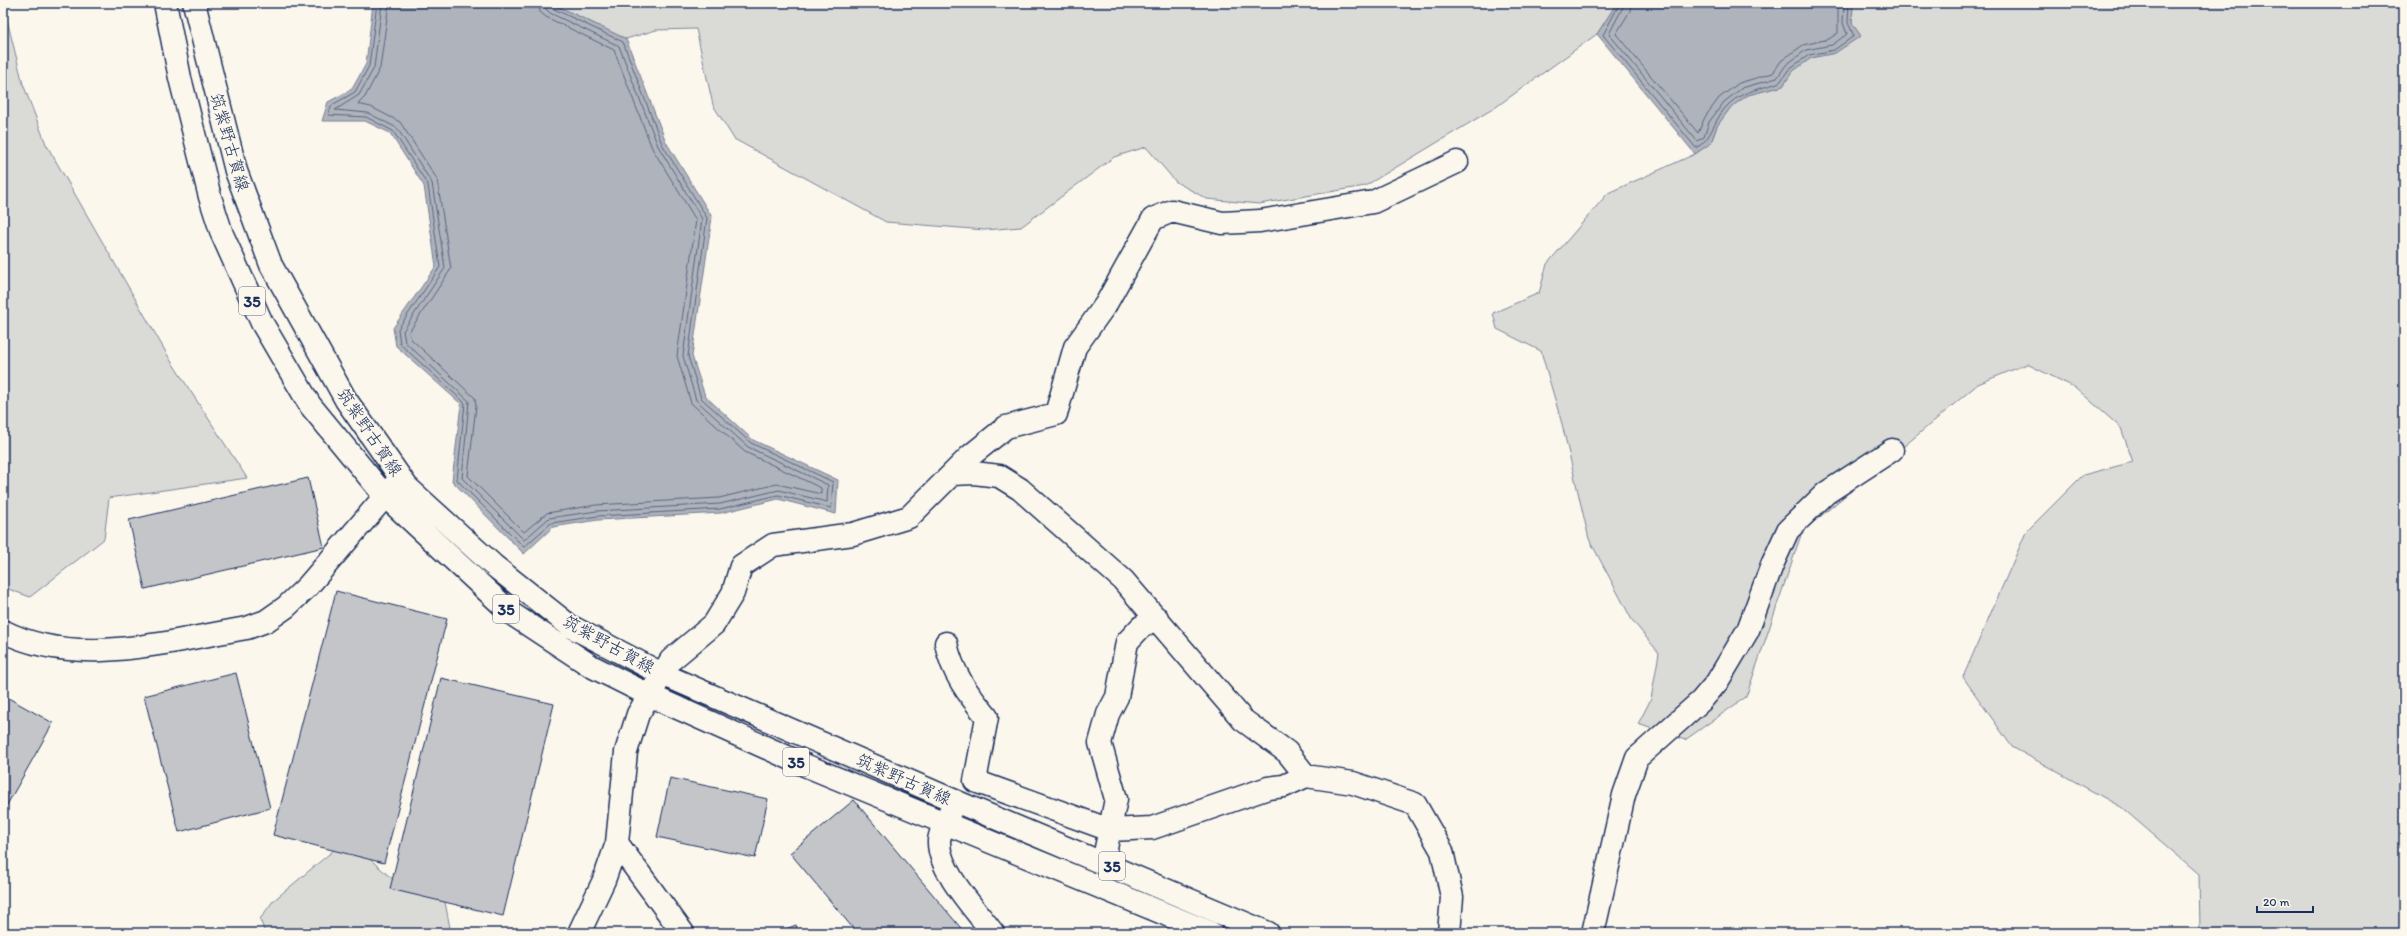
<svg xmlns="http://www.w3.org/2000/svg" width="2407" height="936" font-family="Itim,'Klee One',sans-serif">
  <rect width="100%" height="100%" fill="#fbf7ec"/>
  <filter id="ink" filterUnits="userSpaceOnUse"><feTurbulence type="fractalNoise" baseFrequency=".025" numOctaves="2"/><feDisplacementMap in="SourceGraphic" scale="8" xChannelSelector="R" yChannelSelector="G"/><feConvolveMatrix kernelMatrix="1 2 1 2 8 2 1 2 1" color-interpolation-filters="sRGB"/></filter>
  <g filter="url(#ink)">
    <path fill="#dadad7" stroke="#7a849a" d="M551,3H1617L1597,34L1496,107L1365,186L1259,204L1207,199L1176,182L1146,147L1114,157L1021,227L985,230L886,222L734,139L713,105L696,29L656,30L626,39Z
      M1853,3H2404V933H2200L2199,874L2121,807L2012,747L1963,677L2026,532L2083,475L2133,462L2121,428L2076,388L2027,364L1978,384L1802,532L1746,697L1685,740L1638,724L1651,699L1659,653L1632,620L1589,539L1562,424L1541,351L1497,329L1493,313L1539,293L1547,264L1608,193L1695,154L1711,143L1717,126L1731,107L1748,95L1783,86L1792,72L1811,58L1835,53L1860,36L1852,23Z
      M3,4L23,84L46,144L171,361L247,478L109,498L104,539L30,597L3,587Z
      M347,839L397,883L444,897L451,933H265L260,919L273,901Z"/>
    <path fill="#afb3bb" stroke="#747e96" d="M373,3H551L626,39L666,142L712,217L692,356L705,396L753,440L838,480L836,514L778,499L721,513L598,520L553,527L524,554L452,481L461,404L396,346L393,328L436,266L424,186L390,133L365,121H322L328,102L352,89L366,64Z
      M1617,3H1853L1852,23L1861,36L1835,53L1811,58L1792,72L1783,86L1748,95L1731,107L1717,126L1711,143L1695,154L1597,34Z"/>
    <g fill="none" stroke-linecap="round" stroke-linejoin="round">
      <path stroke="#566483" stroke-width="1" d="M377,3L369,66L355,92L332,105L328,115L366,117L393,131L428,185L440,267L398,329L400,344L465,403L457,480L524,547L551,523L598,516L720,509L778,495L831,508L833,482L751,443L701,398L688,356L707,218L662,144L623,42L552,8L550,3
        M382,3L374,68L359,95L335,110L368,113L397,128L432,183L445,268L403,331L405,342L469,401L462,478L524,540L549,518L597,511L720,504L779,490L827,502L828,485L748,447L696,400L683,356L702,219L658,146L619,46L550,13L546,9L545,3
        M389,3L380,68L365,97L358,104L371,107L400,122L437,179L451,269L409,332L411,339L475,398L476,406L468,476L524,532L547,513L596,505L719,498L777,484L821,494V488L745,452L691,403L677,356L696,220L652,148L614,50L546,17L540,12L539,3
        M1620,3L1603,35L1696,148C1713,139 1714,117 1729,104C1744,90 1762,89 1780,82L1789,69L1809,55L1834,50L1854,36L1848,23L1849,3
        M1625,3L1609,34L1697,141L1704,137L1709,122L1724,102L1742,88L1777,78L1786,65L1806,50L1832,45L1847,34L1843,23L1844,3
        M1631,3L1630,11L1616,34L1698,133L1705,117L1719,98L1739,83L1773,73L1781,61L1803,45L1829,39L1838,33V3"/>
    </g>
    <path fill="#c3c5c9" stroke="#1b2f5e" d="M308,478L324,547L145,589L129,520Z
      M336,591L447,619L384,863L273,835Z
      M236,673L270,808L179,832L144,696Z
      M441,678L554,704L503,916L390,889Z
      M3,695L53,723L3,812Z
      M670,778L768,799L755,858L657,837Z
      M854,800L965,933H857L790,853Z
      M796,925L799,933H776Z"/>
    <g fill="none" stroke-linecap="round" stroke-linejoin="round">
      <g stroke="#1b2f5e" stroke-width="25">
        <path id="minor" d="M952,474L974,473L999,476L1020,489L1123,580L1243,720L1287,752L1306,776
          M3,631C77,669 168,641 247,628L266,621L286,607L308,586L398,481
          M946,643C952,673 968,694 987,717L975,781L1110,830L1152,828L1268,788L1284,786L1306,776L1353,783L1415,804L1442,851L1452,897L1449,933
          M955,801C950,813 940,829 939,841C938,871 976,910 993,933
          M617,843L683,933
          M1103,863L1116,799L1100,743L1108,714L1117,697L1127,642L1141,627L1157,618
          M579,933L604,880L617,843L626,752L638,714L671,660L714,624L733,593L741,566L773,545L853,534L909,517L969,457L1006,427L1056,414L1075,347L1106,304L1153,219L1172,211L1222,223L1260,221L1373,202L1457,162
          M1593,933L1624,795L1637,758L1701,701L1717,682L1748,630L1772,565L1788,530L1826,493L1892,450"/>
      </g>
      <g stroke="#1b2f5e" stroke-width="25">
        <path id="major" d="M165,3L180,78L210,197L222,234L262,323L310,405L384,495L512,614L591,666L649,695L807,766L1211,933
          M194,3L236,171L271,265L346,400L407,487L493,565L570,626L662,674L955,801L1268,933"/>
      </g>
      <use href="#minor" stroke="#fbf7ec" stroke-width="22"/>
      <use href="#major" stroke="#fbf7ec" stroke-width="22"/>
    </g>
  </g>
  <g text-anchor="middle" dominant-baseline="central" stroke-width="3.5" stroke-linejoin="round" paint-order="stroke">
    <g fill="#fbf7ec" stroke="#5e6b89" stroke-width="1">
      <rect x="239" y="287" width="26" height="28" rx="3"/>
      <rect x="493" y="595" width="26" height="28" rx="3"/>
      <rect x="783" y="748" width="26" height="28" rx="3"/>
      <rect x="1099" y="852" width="26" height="28" rx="3"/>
    </g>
    <g font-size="16" font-weight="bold" fill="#1b2f5e">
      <text x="252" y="301">35</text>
      <text x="506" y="609">35</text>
      <text x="796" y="762">35</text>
      <text x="1112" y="866">35</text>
    </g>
    <g font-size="17" fill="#1b2f5e" stroke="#fbf7ec">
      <text transform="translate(230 142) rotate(74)">筑紫野古賀線</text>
      <text transform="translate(370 432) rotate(56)">筑紫野古賀線</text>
      <text transform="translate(609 644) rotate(29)">筑紫野古賀線</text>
      <text transform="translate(904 779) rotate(24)">筑紫野古賀線</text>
    </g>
  </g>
  <rect width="2407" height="936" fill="none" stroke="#fbf7ec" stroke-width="16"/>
  <rect x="8" y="8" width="2391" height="920" fill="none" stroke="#1b2f5e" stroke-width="1.5" filter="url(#ink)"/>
  <path d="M2257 906v6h56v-6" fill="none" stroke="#1b2f5e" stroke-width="2"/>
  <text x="2263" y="906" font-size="12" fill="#1b2f5e" stroke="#fbf7ec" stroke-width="3" paint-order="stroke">20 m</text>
</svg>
